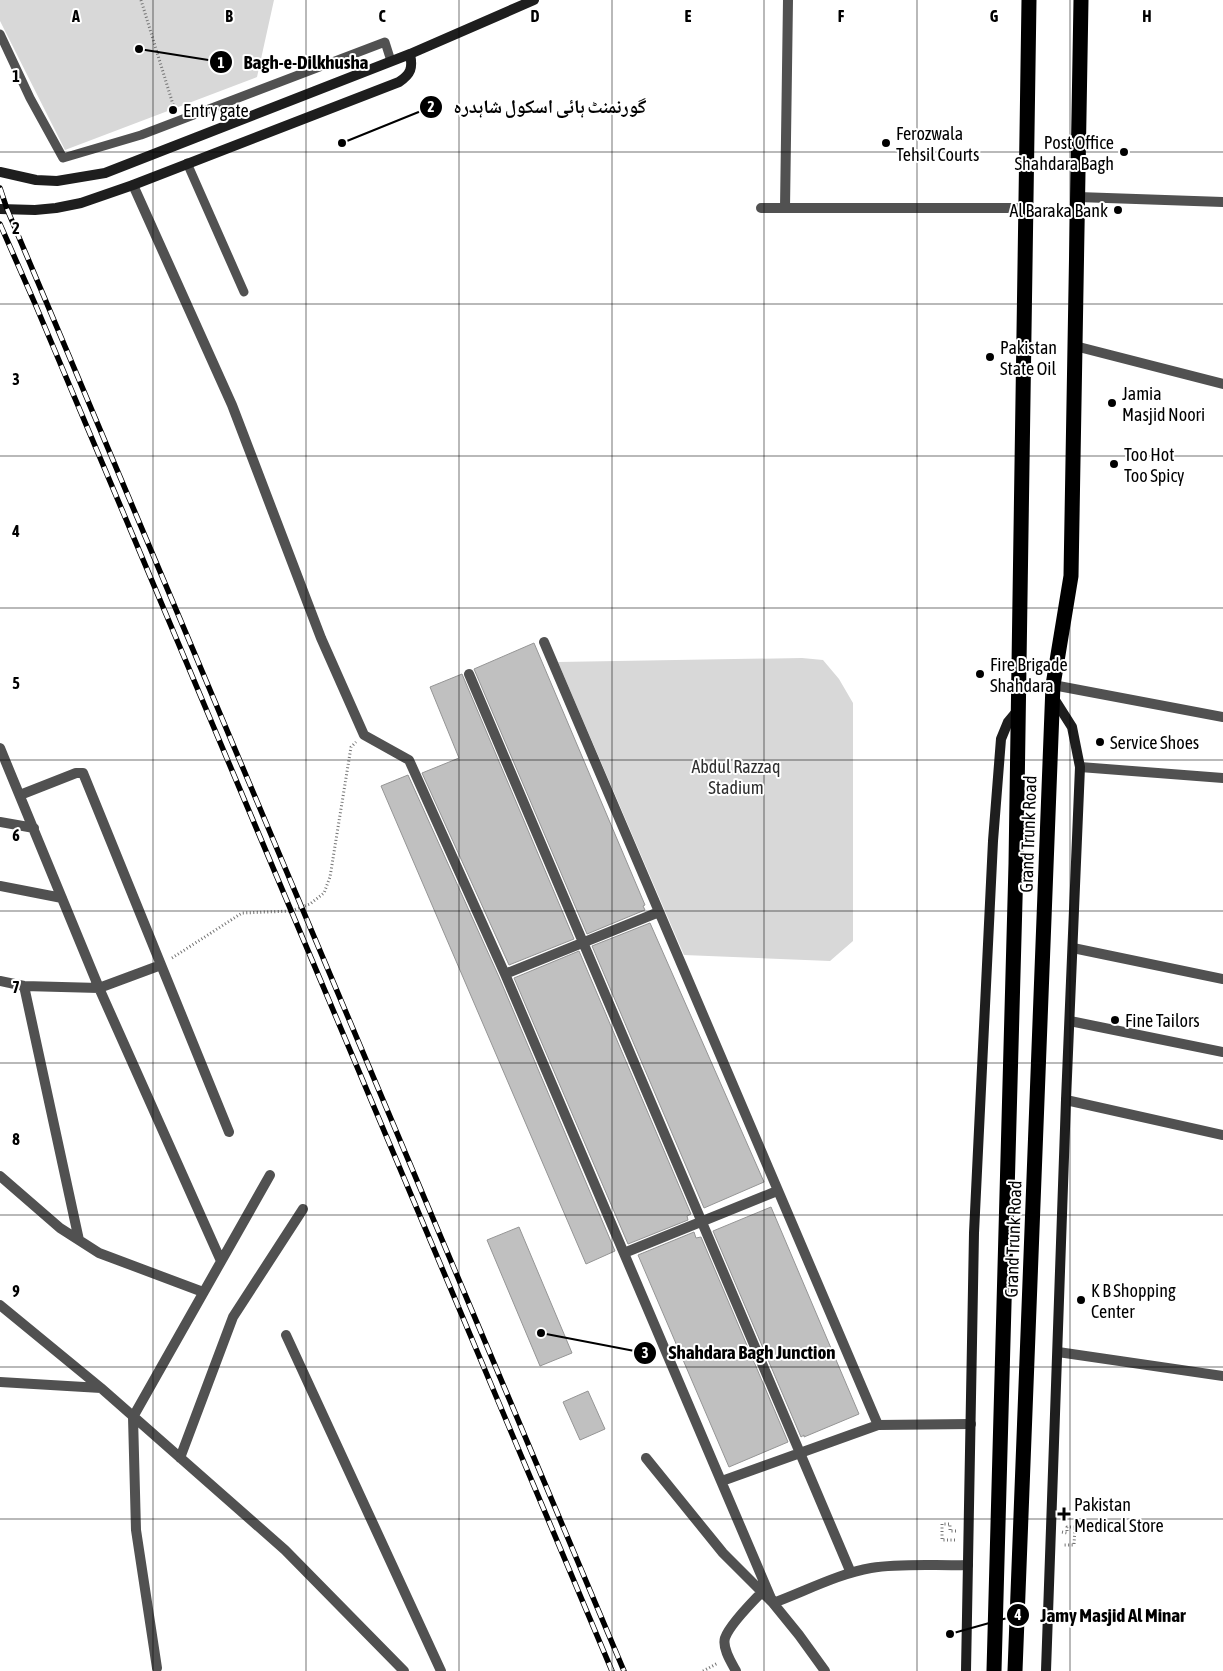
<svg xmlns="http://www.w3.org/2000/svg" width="1223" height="1671" font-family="'Asap Condensed','Noto Naskh Arabic',sans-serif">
  <rect width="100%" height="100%" fill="#fff"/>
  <path fill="#d8d8d8" d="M0,0H274L257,77L65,150L0,21Z
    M802,658L823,660L839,679L853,703V941L830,961L684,955L558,662Z"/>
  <path fill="#c0c0c0" stroke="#959595" d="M534,643L645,905L643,906L645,910L587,934L474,669Z
    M462,674L574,939L509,965L422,773L459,758L430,687Z
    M408,775L499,977L615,1251L586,1264L381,786Z
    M650,923L764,1182L704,1208L592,946Z
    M579,951L691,1214L687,1216L688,1220L628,1244L514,978Z
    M771,1207L859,1414L804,1437V1435L801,1437L713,1231Z
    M519,1227L572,1353L540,1366L487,1240Z
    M694,1232L696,1238L701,1237L788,1442L729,1467L638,1255Z
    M588,1391L605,1429L580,1440L563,1402Z"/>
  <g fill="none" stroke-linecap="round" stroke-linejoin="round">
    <path stroke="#737373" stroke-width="3" stroke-dasharray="1 2.5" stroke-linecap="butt" d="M141,0L175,111
      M172,958L242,913L291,911L310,904L324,893L330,877L351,747L356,742
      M956,1531H950V1524H942V1540H957
      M1062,1532L1067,1533V1527H1075L1074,1545H1063
      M703,1671L718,1663"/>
    <path stroke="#515151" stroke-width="9" d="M0,34L30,98L63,158L141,135L385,42L391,61
      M187,163L244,292"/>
    <path stroke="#515151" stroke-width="10" d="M133,185L232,405L321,638L364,735L409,760L505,974L773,1603L799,1635L825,1671
      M1078,197L1223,202
      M761,208H1025
      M785,208L788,0
      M1075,346L1223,384
      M544,642L878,1425
      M469,674L851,1573
      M1053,685L1223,717
      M0,748L99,988L221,1261
      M1080,767L1223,778
      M20,795L76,773H83L229,1132
      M0,822L34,828
      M0,886L62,898
      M1073,948L1223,979
      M505,974L659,912
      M0,981L24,986L99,988L161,965
      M24,986L79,1240
      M1070,1021L1223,1052
      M1066,1100L1223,1135
      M0,1176L60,1228L99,1253L203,1292
      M624,1253L777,1191
      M0,1305L101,1388L285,1550L404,1671
      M286,1335L441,1671
      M1058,1352L1223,1376
      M0,1382L101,1388
      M180,1458L233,1317L303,1209
      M646,1458L723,1553L773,1603C803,1592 840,1573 871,1568C903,1563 936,1566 968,1565
      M722,1481L878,1425L971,1424
      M157,1668L136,1530L133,1417L270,1175
      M736,1671C731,1662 722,1648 725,1638C729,1626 755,1599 765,1589"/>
    <path stroke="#1e1e1e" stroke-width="10" d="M0,172L36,180L57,181L105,173L410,54L534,0
      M0,209L35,210L56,208L81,203L133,185L399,82C411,74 413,68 410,54
      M966,1671L974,1233L993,841L1001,739L1008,722L1018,710
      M1046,1671L1066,1100L1080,767L1072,727L1053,697"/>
    <path stroke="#000" stroke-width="15" d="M994,1671L1016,864L1029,0
      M1015,1671L1053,685L1071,576L1081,0"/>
    <g stroke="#000" stroke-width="5.5">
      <path id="rail" d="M0,188L7,209L624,1671
        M0,224L36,306L612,1671"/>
    </g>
    <use href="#rail" stroke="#fff" stroke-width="4" stroke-dasharray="11" stroke-linecap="butt"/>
  </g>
  <path fill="none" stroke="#000" stroke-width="1" stroke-opacity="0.55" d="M153,0V1671M306,0V1671M459,0V1671M612,0V1671M764,0V1671M917,0V1671M1070,0V1671M0,152H1223M0,304H1223M0,456H1223M0,608H1223M0,760H1223M0,911H1223M0,1063H1223M0,1215H1223M0,1367H1223M0,1519H1223"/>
  <g fill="#000" stroke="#fff" stroke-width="2">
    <circle cx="173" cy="110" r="5"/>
    <circle cx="886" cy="143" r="5"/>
    <circle cx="1124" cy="152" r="5"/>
    <circle cx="1118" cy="210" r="5"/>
    <circle cx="990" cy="357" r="5"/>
    <circle cx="1112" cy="403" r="5"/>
    <circle cx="1114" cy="464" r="5"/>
    <circle cx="980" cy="674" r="5"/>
    <circle cx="1100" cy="742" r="5"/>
    <circle cx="1115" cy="1020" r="5"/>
    <circle cx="1081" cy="1300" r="5"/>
    <path d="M1061.5 1506.5h5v5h5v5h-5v5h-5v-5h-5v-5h5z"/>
  </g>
  <g text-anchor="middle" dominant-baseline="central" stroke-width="4" stroke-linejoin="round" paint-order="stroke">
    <g font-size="18" fill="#000" stroke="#fff" text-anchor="start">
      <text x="183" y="110">Entry gate</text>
      <text x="896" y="133">Ferozwala<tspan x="896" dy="21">Tehsil Courts</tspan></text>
      <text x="1114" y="142" text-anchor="end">Post Office<tspan x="1114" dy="21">Shahdara Bagh</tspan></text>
      <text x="1108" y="210" text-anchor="end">Al Baraka Bank</text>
      <text x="1000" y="347">Pakistan<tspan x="1000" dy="21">State Oil</tspan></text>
      <text x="1122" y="393">Jamia<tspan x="1122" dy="21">Masjid Noori</tspan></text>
      <text x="1124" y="454">Too Hot<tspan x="1124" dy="21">Too Spicy</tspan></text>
      <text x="990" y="664">Fire Brigade<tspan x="990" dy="21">Shahdara</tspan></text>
      <text x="1110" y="742">Service Shoes</text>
      <text x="1125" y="1020">Fine Tailors</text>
      <text x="1091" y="1290">K B Shopping<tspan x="1091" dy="21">Center</tspan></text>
      <text x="1074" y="1504">Pakistan<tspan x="1074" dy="21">Medical Store</tspan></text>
    </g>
    <g font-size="18" fill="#2f2f2f" stroke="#fff">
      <text x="736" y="766">Abdul Razzaq<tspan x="736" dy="21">Stadium</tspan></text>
    </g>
    <g font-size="18" fill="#000" stroke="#fff">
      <text transform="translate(1028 834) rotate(-88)">Grand Trunk Road</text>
      <text transform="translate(1013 1239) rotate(-88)">Grand Trunk Road</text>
    </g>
  </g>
  <g font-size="16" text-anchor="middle" font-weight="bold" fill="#000" stroke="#fff" stroke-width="4" stroke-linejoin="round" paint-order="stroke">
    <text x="76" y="22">A</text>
    <text x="229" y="22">B</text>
    <text x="382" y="22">C</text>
    <text x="535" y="22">D</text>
    <text x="688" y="22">E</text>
    <text x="841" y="22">F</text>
    <text x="994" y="22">G</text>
    <text x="1147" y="22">H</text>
    <text x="16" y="82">1</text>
    <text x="16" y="234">2</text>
    <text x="16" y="385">3</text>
    <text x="16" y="537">4</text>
    <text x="16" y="689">5</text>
    <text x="16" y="841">6</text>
    <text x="16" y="993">7</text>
    <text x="16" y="1145">8</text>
    <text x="16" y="1297">9</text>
  </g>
  <path fill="none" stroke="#000" stroke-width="2" d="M139 49L221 62M342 143L431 107M541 1333L645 1353M950 1634L1018 1615"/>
  <g fill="#000" stroke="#fff" stroke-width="2">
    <circle cx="139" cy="49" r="5"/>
    <circle cx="342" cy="143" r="5"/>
    <circle cx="541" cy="1333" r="5"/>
    <circle cx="950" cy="1634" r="5"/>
    <circle cx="221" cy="62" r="12"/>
    <circle cx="431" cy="107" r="12"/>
    <circle cx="645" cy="1353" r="12"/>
    <circle cx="1018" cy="1615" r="12"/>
  </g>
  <g font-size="15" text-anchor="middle" font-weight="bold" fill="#fff">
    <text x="221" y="68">1</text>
    <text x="431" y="112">2</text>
    <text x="645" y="1358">3</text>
    <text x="1018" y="1620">4</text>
  </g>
  <g font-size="19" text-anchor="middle" font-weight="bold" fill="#000" stroke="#fff" stroke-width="4" stroke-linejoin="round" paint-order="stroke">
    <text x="306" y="69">Bagh-e-Dilkhusha</text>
    <text x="550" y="113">گورنمنٹ ہائی اسکول شاہدرہ</text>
    <text x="752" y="1359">Shahdara Bagh Junction</text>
    <text x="1113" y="1622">Jamy Masjid Al Minar</text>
  </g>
</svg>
